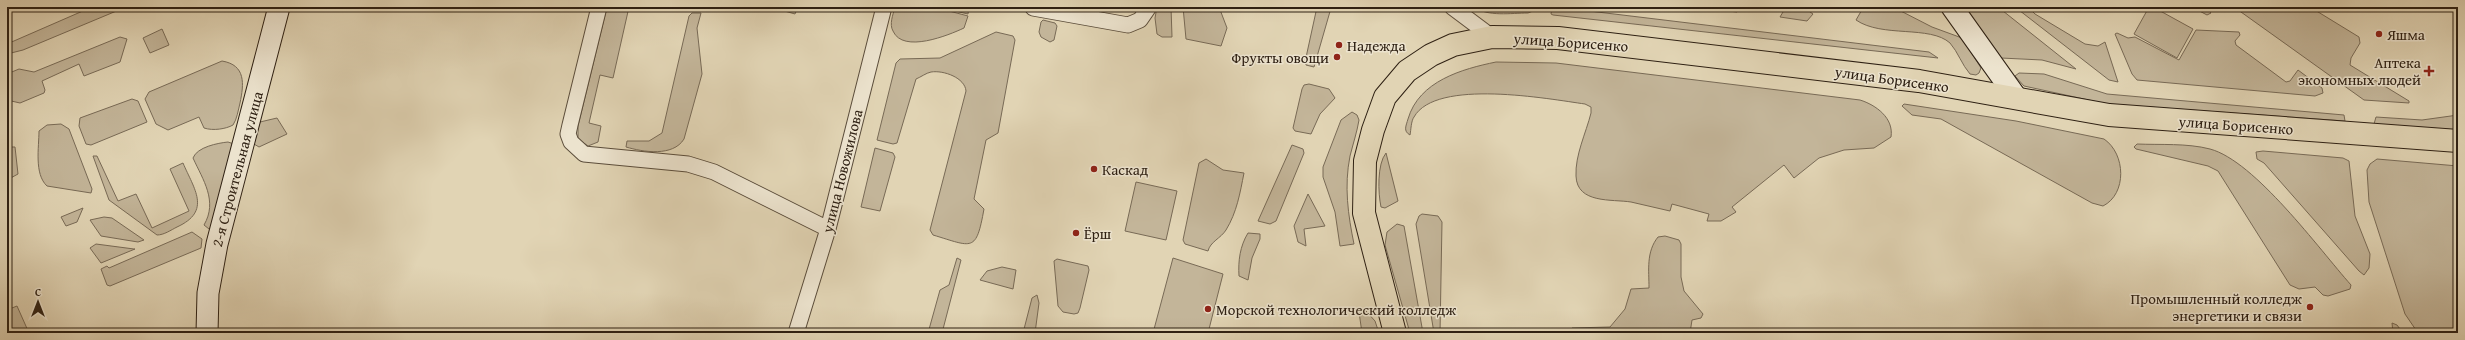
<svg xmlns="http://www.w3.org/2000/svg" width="2465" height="340" font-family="'Gentium Book Plus',serif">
  <rect width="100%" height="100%" fill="#e1d4b4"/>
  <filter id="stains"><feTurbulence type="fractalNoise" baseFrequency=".005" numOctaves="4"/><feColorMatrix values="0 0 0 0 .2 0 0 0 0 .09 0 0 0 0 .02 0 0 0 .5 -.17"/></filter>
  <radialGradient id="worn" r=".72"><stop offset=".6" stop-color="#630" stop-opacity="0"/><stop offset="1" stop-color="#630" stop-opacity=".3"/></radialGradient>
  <path fill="#c3b599" stroke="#786a56" d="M92,7H126L23,50L7,54V44Z
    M607,7H629L613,78L600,75L589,123L601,126L598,142L588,146L578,139V126Z
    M779,7H798L795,14L781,10Z
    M895,7H934L968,16L964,28C949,35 903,54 893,31C889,24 893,15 895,7Z
    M937,7H969L968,14Z
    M1157,7H1171L1172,37H1162L1157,34L1155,18Z
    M1183,7H1219L1227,28L1221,46L1186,39Z
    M1317,7L1331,8L1314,67L1306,65L1305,62Z
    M1474,7H1535L1533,11L1528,13C1511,13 1488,17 1474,7Z
    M1556,7L1929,52L1938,58L1553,15L1551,14L1552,8Z
    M1693,7H1740L1737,12Z
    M1786,7H1803L1813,14L1807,21L1780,17Z
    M1888,7H1893L1932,27L1962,38L1981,68L1979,73L1976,75L1970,74C1962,65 1958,52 1950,43C1930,25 1882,38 1856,20L1863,8L1881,10Z
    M1963,7H1998L2076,69L2042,60L2001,58Z
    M2015,7H2028L2035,14L2085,44L2098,46L2105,42L2118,82L2109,80Z
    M2149,7H2153L2193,29L2177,58L2134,34Z
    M2192,7H2206L2211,13L2207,15Z
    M2234,7H2310L2359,37L2360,43L2351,58L2350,65L2409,101V103L2364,100Z
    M692,13H701L697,28L702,74L684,139C673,157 643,152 626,147L627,141H649L662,133L689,16Z
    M1043,20L1055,23L1057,26L1054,40L1050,42L1041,37L1039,32L1041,22Z
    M162,29L169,45L150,53L143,38Z
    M2196,30L2239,32L2240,35L2235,41L2236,45L2286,82L2290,81L2298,70L2322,88L2323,93L2315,96L2137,80L2132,74L2115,34L2117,33L2128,38L2135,37L2179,60Z
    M996,32L1013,36L1015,40L998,133L986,140L974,199L984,209C976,253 973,247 933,235L930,230L966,91C965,78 944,70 931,72C926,73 921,77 916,79L897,143L893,144L877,140L896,63L900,59L940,58Z
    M120,37L127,39L120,62L84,76L79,64L42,81L45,90L44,93L20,103L7,100V74L19,69L34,72Z
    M222,61C246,65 244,84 240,103C238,111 237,119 233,125C226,129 213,131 204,128L199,117L168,130L156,124L145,99L149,92Z
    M1496,62L1556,63L1860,100C1876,105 1894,118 1891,137L1874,148L1844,150L1819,158L1794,178L1784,165L1732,207L1736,212L1721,221H1707L1709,214L1672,204L1670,211C1657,208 1644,205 1631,202C1612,199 1577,204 1576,176C1575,155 1586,133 1591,113V107L1585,104C1549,99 1436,78 1414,117C1411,121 1411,130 1410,135C1403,131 1406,126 1408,119C1419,81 1462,69 1496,62Z
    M2019,73L2044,74L2107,94L2344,115L2345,121L2107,104L2024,86L2015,76Z
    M1309,84L1329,89L1335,98L1320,114L1311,134L1295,131L1293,128L1302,89L1304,85Z
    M132,99L138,101L147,122L91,145L86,144L79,126L80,118Z
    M1904,104L2016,121L2104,139C2126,154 2127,194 2103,206L2092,203L1941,119L1912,115L1902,106Z
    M1352,112L1357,115L1359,120C1357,132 1353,144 1350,156C1344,186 1348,215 1354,244L1340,246L1335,212L1323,177V167L1341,120Z
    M2458,115V130L2374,124L2376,117L2422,120Z
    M277,118L287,134L259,147L254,144L260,122Z
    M61,124L69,129L92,189L91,193L47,186C34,174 39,147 39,131L47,125Z
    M7,132L9,147H15L18,174L7,180Z
    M228,142L234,144L210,229H209L204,225C218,201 203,180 193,158C197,147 218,143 228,142Z
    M2137,144C2160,145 2187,143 2210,149C2255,161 2319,249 2351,285L2350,289L2328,296L2323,295L2315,287L2299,289L2290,285L2218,171L2208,166L2136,149L2134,147Z
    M1292,145L1303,149L1304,153L1276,221L1270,224L1258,221Z
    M875,148L893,153L895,157L880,211L861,207Z
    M2263,151L2343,158L2349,161L2355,216L2370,254L2369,268L2364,275L2359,271L2264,163L2257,159L2256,152Z
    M1386,153L1398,201L1385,208L1381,207C1378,193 1377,164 1386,153Z
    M93,156H97L118,201L136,194L152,228L189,211L170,169L183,163C194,189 212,211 177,227C171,230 164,235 157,235L109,200Z
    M1206,159L1223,170L1244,173C1240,193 1237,212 1226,230C1221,238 1210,242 1208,251L1185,244L1183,240L1199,163Z
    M2377,159L2458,166V333H2418L2405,314L2369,202L2367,170L2370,164Z
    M1136,182L1177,191L1166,240L1125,231Z
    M1308,194L1325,226L1304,229L1306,246L1298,242L1294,226Z
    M83,208L77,222L66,226L61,217Z
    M1422,214L1438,216L1442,222L1440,333H1434L1416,224L1419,216Z
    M104,217L112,218L144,240L138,242L101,236L90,220Z
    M1397,224L1404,226L1423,333H1410L1385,245L1387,232Z
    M192,232L202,239L201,248L110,286L107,285L101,269L107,266L109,268Z
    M1248,233L1260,234V239L1252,258L1248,280L1239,276C1238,261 1240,246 1248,233Z
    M1665,236L1679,240L1681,244V277L1684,291L1703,314L1701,318L1692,320L1690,333H1572V328L1610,327L1625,309L1631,289L1649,288C1649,270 1646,252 1658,237Z
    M96,244L134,249H135L101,263L90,248Z
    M957,258L961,260L942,333H928L940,290L949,285Z
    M1173,258L1223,274L1208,333H1153Z
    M1057,259L1088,266L1089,270L1080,308L1078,313L1074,314L1063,312L1058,306L1054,261Z
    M1002,267L1016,270L1013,289L980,280L987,271Z
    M1037,295L1039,303L1035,333H1023L1032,298Z
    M17,306L29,333H7V310Z
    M1366,311L1375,321L1379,333H1362L1359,312Z
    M2392,323L2397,325L2403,333H2393Z"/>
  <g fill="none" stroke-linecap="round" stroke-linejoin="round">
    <g stroke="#5b4d3b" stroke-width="17">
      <path id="street" d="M599,7L570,125L568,134L571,142L584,154L688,164L714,172L828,229
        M1452,7L1492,37
        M1033,8L1128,25L1140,20L1149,7
        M796,333L828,229L884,7"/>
    </g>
    <g stroke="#2e2013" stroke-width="23">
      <path id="secondary" d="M1952,7L2016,97
        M207,333L208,293L217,244L279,7"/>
    </g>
    <g stroke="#2e2013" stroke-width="24">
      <path id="primary" d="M1395,333L1364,213L1365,161L1373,130L1385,97L1407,71L1431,55L1453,45L1492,37L1558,38L1919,81L2109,115L2458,141"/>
    </g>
    <use href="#street" stroke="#ece3ce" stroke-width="15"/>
    <use href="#secondary" stroke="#ece3ce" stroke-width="21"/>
    <use href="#primary" stroke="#e1d4b4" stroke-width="22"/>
  </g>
  <g fill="#8f2418" stroke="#ece3ce" stroke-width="1.5">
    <circle cx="2379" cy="34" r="4"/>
    <circle cx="1339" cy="45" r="4"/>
    <circle cx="1337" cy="57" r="4"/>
    <path d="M2427 65h4v4h4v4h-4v4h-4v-4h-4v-4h4z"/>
    <circle cx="1094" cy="169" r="4"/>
    <circle cx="1076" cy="233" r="4"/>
    <circle cx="2310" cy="307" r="4"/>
    <circle cx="1208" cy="309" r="4"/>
  </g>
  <g text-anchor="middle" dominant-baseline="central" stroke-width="3" stroke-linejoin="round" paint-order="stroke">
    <g font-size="15" fill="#2e2013" stroke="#ece3ce" text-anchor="start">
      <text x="2387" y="34">Яшма</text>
      <text x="1347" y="45">Надежда</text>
      <text x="1329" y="57" text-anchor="end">Фрукты овощи</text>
      <text x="2421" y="62" text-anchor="end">Аптека<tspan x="2421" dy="17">экономных людей</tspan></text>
      <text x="1102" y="169">Каскад</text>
      <text x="1084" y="233">Ёрш</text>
      <text x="2302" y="298" text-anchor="end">Промышленный колледж<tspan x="2302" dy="17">энергетики и связи</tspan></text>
      <text x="1216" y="309">Морской технологический колледж</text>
    </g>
    <g font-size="15" fill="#2e2013" stroke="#ece3ce">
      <text transform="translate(1571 42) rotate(4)">улица Борисенко</text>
      <text transform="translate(1892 79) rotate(8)">улица Борисенко</text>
      <text transform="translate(2236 125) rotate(4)">улица Борисенко</text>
      <text transform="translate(237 169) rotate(-75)">2-я Строительная улица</text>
      <text transform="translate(842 171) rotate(-76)">улица Новожилова</text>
    </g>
  </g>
  <rect width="2465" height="340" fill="none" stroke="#e1d4b4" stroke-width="24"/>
  <rect x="8" y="8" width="2449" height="324" fill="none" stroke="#2e2013" stroke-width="2"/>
  <rect x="12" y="12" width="2441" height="316" fill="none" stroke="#2e2013"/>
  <g transform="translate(38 302)" stroke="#ece3ce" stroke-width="3" paint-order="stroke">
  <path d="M0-3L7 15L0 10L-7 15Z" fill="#2e2013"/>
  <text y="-6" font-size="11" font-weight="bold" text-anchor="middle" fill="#2e2013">С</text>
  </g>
  <rect width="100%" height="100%" filter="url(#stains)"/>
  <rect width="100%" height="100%" fill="url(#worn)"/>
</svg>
